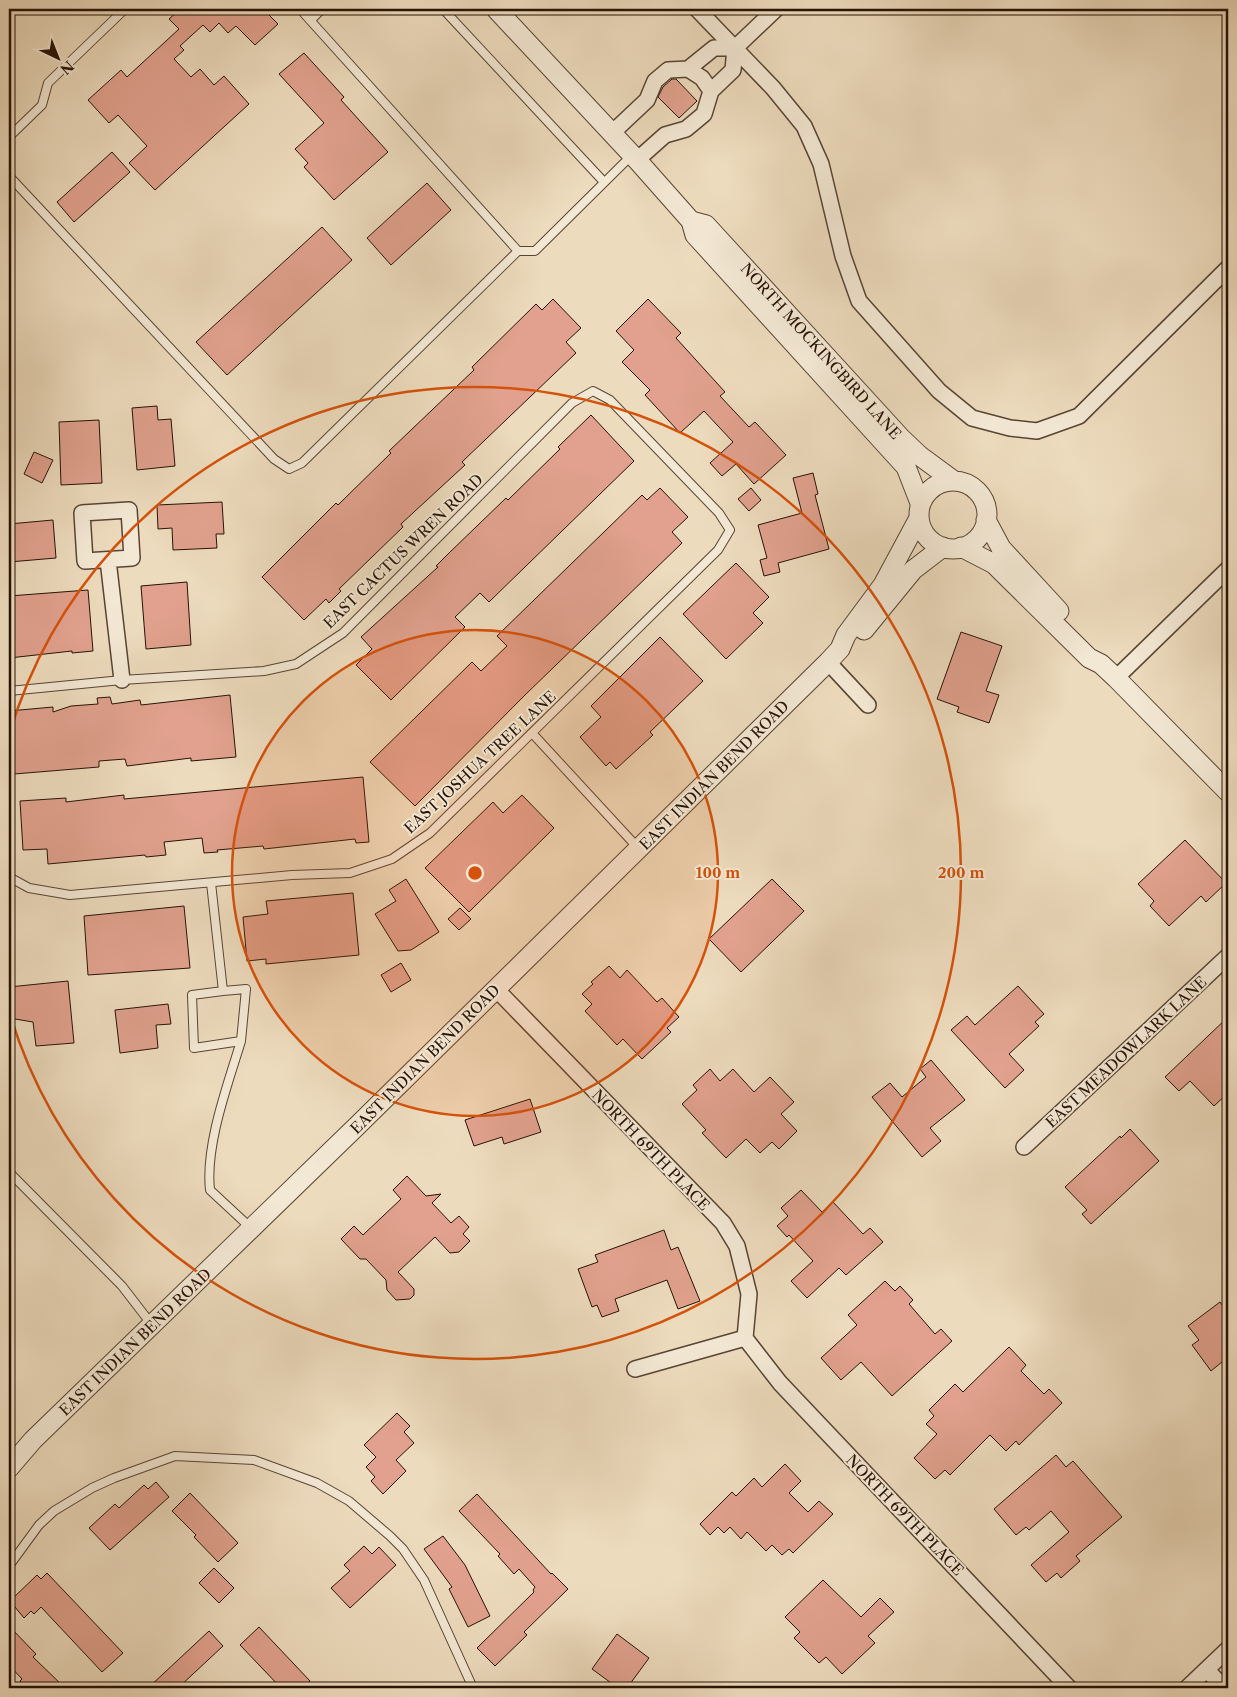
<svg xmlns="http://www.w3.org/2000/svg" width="1237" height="1697" font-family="'Libre Caslon Text',serif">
  <rect width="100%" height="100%" fill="#eddbbd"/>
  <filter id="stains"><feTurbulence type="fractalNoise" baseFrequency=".004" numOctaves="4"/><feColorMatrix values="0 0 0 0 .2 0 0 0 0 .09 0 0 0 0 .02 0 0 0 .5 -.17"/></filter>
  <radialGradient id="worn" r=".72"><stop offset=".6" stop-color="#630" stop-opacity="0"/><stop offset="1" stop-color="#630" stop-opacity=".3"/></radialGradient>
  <path fill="#e1a18e" stroke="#261206" d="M180,9H263L278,24L255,45L236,26L228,33L219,23L210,32L203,25L180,46L184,50L174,59L191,77L200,69L214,85L224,76L249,104L155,190L129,163L147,146L118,115L109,123L88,100L121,70L127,77L179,29L169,19Z
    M304,53L344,97L341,100L388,152L334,200L304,167L308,163L295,149L324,123L279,74Z
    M672,79H676L697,101L679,118L658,97L663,87Z
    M112,152L130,172L74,222L57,202Z
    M427,183L451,210L391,265L367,238Z
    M322,227L352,260L227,375L196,342Z
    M553,299L581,328L566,342L576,353L462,462L465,465L401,524L403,527L339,589L341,591L329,603L326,599L304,620L262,577L336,503L338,505L391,453L389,451L474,370L472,367L536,304L542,310Z
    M648,299L681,333L676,338L725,392L720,396L749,427L755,422L786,455L754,484L736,464L722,476L710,463L733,442L704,411L680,433L645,395L650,390L622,362L634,350L616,331Z
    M157,406L158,420L171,419L175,466L137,470L132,408Z
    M591,415L634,461L489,602L480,593L455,617L465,627L391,700L356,665L372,649L361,637L438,567L436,566L449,553L506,498L508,500L560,449L558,447Z
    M99,420L102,483L61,485L59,422Z
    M34,452L53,460L42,483L24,474Z
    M813,473L818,494L815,495L829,549L778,563L780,572L764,576L760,560L767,558L758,525L802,513L793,478Z
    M660,488L688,517L672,532L682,543L524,696L415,806L370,762L472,662L481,671L507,646L497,636L642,495L647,500Z
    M751,488L761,500L749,511L738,499Z
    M222,502L224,534H216L217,548L173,550L172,528L158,529L157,505Z
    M53,520L56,558L9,562V524Z
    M736,563L769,597L753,613L763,623L726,659L683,614Z
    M187,582L191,645L146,649L141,586Z
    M88,590L93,651L72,653V651L9,658V596Z
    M961,632L1002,646L986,691L999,695L989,723L957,712L959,707L937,699Z
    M660,637L703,681L650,732L653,735L616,769L610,762L606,766L580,737L601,717L591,706Z
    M230,695L236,757L191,761V758L127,766L125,759L99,761V767L14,774L9,711L53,707V712L71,706L98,704L97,698L110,697L112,704L140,700L141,705Z
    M363,777L369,842L356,843L355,839L264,849L263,846L217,850L218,852L204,853L202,838L164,842L166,855L146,857L145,855L48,864L47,849L23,850L20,801L66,798V802L124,795V799Z
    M522,795L554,828L469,912L425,868L493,802L503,813Z
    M1185,840L1226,883L1206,902L1201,896L1169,926L1150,906L1154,901L1138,884Z
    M406,879L439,932L411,950L398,951L375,914L396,901L389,890Z
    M772,879L804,911L741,972L709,939Z
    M353,893L359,955L266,964V959L247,961L243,917L268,914L266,901Z
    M184,906L190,968L88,975L84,916Z
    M460,908L471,919L459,930L448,919Z
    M401,963L411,980L391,992L381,975Z
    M609,966L620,978L627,970L657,1002L662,998L679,1017L667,1028L671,1032L642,1059L623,1039L617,1045L585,1011L592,1004L582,994L593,984L591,982Z
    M68,981L74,1043L36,1046L33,1022L9,1018V987Z
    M1018,986L1044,1014L1035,1022L1039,1026L1009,1054L1024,1070L1005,1088L951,1030L967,1016L975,1025Z
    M168,1004L171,1024L156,1025L158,1048L120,1053L115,1010Z
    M1228,1017V1093L1214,1106L1190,1081L1179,1091L1165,1077Z
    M931,1060L965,1100L930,1128L941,1141L922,1157L872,1097L890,1083L902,1097L926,1077L920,1069Z
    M710,1069L720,1081L733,1069L754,1092L770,1077L794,1102L781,1114L797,1131L779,1149L772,1142L760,1153L746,1139L726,1158L702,1133L706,1130L682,1104L697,1090L693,1085Z
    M530,1099L541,1132L504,1144L502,1137L474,1146L465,1120Z
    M1130,1129L1159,1161L1091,1224L1082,1214L1087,1210L1065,1187L1120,1136L1121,1138Z
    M407,1176L426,1196L441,1194L432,1203L451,1223L459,1216L469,1227L463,1234L470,1241L459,1252L450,1253L435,1237L398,1272L414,1289V1295L410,1299L396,1300L387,1290L386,1280L366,1259H360L341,1239L354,1226L363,1235L401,1199L393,1190Z
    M801,1190L822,1212L833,1202L863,1234L870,1228L883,1242L846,1275L839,1268L807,1298L791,1281L813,1261L789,1235L787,1237L777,1226L788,1216L781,1208Z
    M664,1230L671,1250L678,1247L700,1301L678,1309L667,1280L615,1299L619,1311L602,1317L597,1305L592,1307L578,1269L598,1262L595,1255Z
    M885,1281L895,1291L900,1286L913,1300L909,1304L935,1334L941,1329L952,1341L892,1396L861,1362L841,1380L821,1358L857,1325L848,1315Z
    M1220,1302L1228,1313V1357L1211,1371L1192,1345L1199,1340L1188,1326Z
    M1009,1347L1026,1365L1021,1371L1044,1394L1049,1389L1062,1403L1019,1445L1016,1441L1006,1451L990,1435L950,1475L945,1470L935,1479L914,1458L937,1434L926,1424L934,1416L929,1410L955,1384L963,1392Z
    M397,1413L410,1426L404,1432L414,1443L396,1460L406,1471L383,1494L371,1481L375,1477L366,1467L376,1457L364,1445Z
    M1056,1455L1066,1467L1073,1461L1122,1517L1076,1556L1080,1561L1061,1578L1057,1573L1046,1582L1031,1565L1069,1532L1051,1511L1029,1530L1026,1527L1016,1535L994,1509Z
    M785,1464L801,1481L789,1493L808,1512L819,1501L833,1514L793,1553L789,1549L782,1555L772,1545L766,1551L747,1532L741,1539L730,1527L724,1533L718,1527L710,1535L700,1524L732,1492L736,1496L754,1478L762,1487Z
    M156,1482L169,1497L110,1550L89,1528L115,1504L119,1508L144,1485L148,1489Z
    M190,1493L238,1543L218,1562L194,1537L196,1535L172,1511Z
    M477,1494L551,1574L552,1573L568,1589L524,1632L527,1635L495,1666L477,1648L534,1592L533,1590L535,1587L519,1569L514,1574L498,1556L500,1554L459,1511Z
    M443,1536L465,1565L490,1616L468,1627L449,1589L452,1587L424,1549Z
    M364,1546L372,1554L379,1547L396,1565L350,1608L331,1588L350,1571L344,1565Z
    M214,1568L234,1588L219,1603L199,1583Z
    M47,1573L123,1653L102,1672L41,1607L34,1614L31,1611L24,1618L10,1601L37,1575L41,1579Z
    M823,1580L861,1617L880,1598L894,1612L868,1636L875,1643L842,1674L826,1657L819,1663L794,1638L800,1632L785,1617Z
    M9,1626L36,1654L33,1657L65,1688H27L20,1681L22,1679L9,1665Z
    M259,1627L310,1681L302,1688H281L240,1645Z
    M209,1631L223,1646L178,1688H148Z
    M617,1634L649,1658L627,1688H618L592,1669Z"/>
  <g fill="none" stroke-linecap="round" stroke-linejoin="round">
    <g stroke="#584434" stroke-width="10">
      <path id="service" d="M443,9L604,182
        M311,20L322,9
        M9,137L42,105L48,83L125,9
        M9,176L274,459L289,469L302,463L518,251L300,9
        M518,251H535L632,155
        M9,691L122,680L264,671L296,664L343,633L572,403L593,391L610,400L719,513L730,530L718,550L430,833L392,859L350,873L292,875L70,895L29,888L9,877
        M532,733L639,849
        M211,883L223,991L192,995L194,1048L241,1041L246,989L223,991
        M241,1041C228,1084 205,1145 210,1190L252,1229
        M9,1172L122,1286L152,1325
        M9,1566L39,1525L54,1511L92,1488L114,1478L175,1456L254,1460L317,1483L349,1501L390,1536L403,1549L424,1580L473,1688"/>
    </g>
    <g stroke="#584434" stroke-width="18">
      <path id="minor" d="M697,9L773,88L804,126L821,164L843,256L859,301L939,391L972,418L1010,428L1037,431L1079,416L1228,268
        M688,69L702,78L711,91
        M612,133L647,100L655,81L668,70L688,69L714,48H735
        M637,160L665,135L686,129L704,114L711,91L733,70L735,48L776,9
        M129,510L132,558L85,561L82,513Z
        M108,560L122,680
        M828,662L868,705
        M1116,678L1228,569
        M496,989L723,1223L737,1246L749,1294L745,1338L780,1383L1069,1688
        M1024,1147L1228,956
        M635,1369L745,1338
        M1207,1670L1224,1688
        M1187,1688L1228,1649"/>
    </g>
    <g stroke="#584434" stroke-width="21">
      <path id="tertiary" d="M496,9L637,160L691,221L695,235L906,467L920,503
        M691,221L706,225L901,438L920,456L954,481
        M919 515a34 34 0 1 1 68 0a34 34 0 1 1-68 0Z
        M986,520L1001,548L1059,611
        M961,547L994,564L1089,658L1101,664L1116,678L1228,792
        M864,630L913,570L943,547
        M9,1468L33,1440L359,1124L828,662L840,649L846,635L883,585L919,518"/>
    </g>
    <use href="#service" stroke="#f3e8d4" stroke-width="8"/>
    <use href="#minor" stroke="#f3e8d4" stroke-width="15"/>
    <use href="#tertiary" stroke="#f3e8d4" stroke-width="19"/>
  </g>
  <circle cx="475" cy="873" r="243" fill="#d5520b" fill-opacity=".12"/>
  <g fill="none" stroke="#d5520b" stroke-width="2.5">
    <circle cx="475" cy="873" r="243"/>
    <path d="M9 735A486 486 0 1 1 9 1011"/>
  </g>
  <g text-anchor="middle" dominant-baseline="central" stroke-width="4" stroke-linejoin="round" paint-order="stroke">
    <g font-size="15" fill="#261206" stroke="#f3e8d4">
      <text transform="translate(821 351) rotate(48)">NORTH MOCKINGBIRD LANE</text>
      <text transform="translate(403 551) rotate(-44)">EAST CACTUS WREN ROAD</text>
      <text transform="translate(480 762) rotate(-43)">EAST JOSHUA TREE LANE</text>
      <text transform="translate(714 775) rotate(-45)">EAST INDIAN BEND ROAD</text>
      <text transform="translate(1126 1052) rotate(-43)">EAST MEADOWLARK LANE</text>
      <text transform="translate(425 1059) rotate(-45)">EAST INDIAN BEND ROAD</text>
      <text transform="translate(651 1150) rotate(46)">NORTH 69TH PLACE</text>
      <text transform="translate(135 1342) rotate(-44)">EAST INDIAN BEND ROAD</text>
      <text transform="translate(905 1515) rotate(46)">NORTH 69TH PLACE</text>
    </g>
  </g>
  <circle cx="475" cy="873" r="8" fill="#d5520b" stroke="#f3e8d4" stroke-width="2.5"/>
  <g font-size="15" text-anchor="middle" font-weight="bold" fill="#d5520b" stroke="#f3e8d4" stroke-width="4" stroke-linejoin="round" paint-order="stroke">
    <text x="718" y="878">100 m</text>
    <text x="961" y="878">200 m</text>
  </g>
  <rect width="1237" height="1697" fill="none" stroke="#eddbbd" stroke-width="30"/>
  <rect x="10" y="10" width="1217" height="1677" fill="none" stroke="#261206" stroke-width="2.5"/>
  <rect x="15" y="15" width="1207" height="1667" fill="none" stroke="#261206"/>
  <g transform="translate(58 58) rotate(137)" stroke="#f3e8d4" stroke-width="4" paint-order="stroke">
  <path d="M0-4L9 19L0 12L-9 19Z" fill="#261206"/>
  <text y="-8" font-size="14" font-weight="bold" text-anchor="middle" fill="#261206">N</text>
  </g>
  <rect width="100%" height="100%" filter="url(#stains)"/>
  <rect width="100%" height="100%" fill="url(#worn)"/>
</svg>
